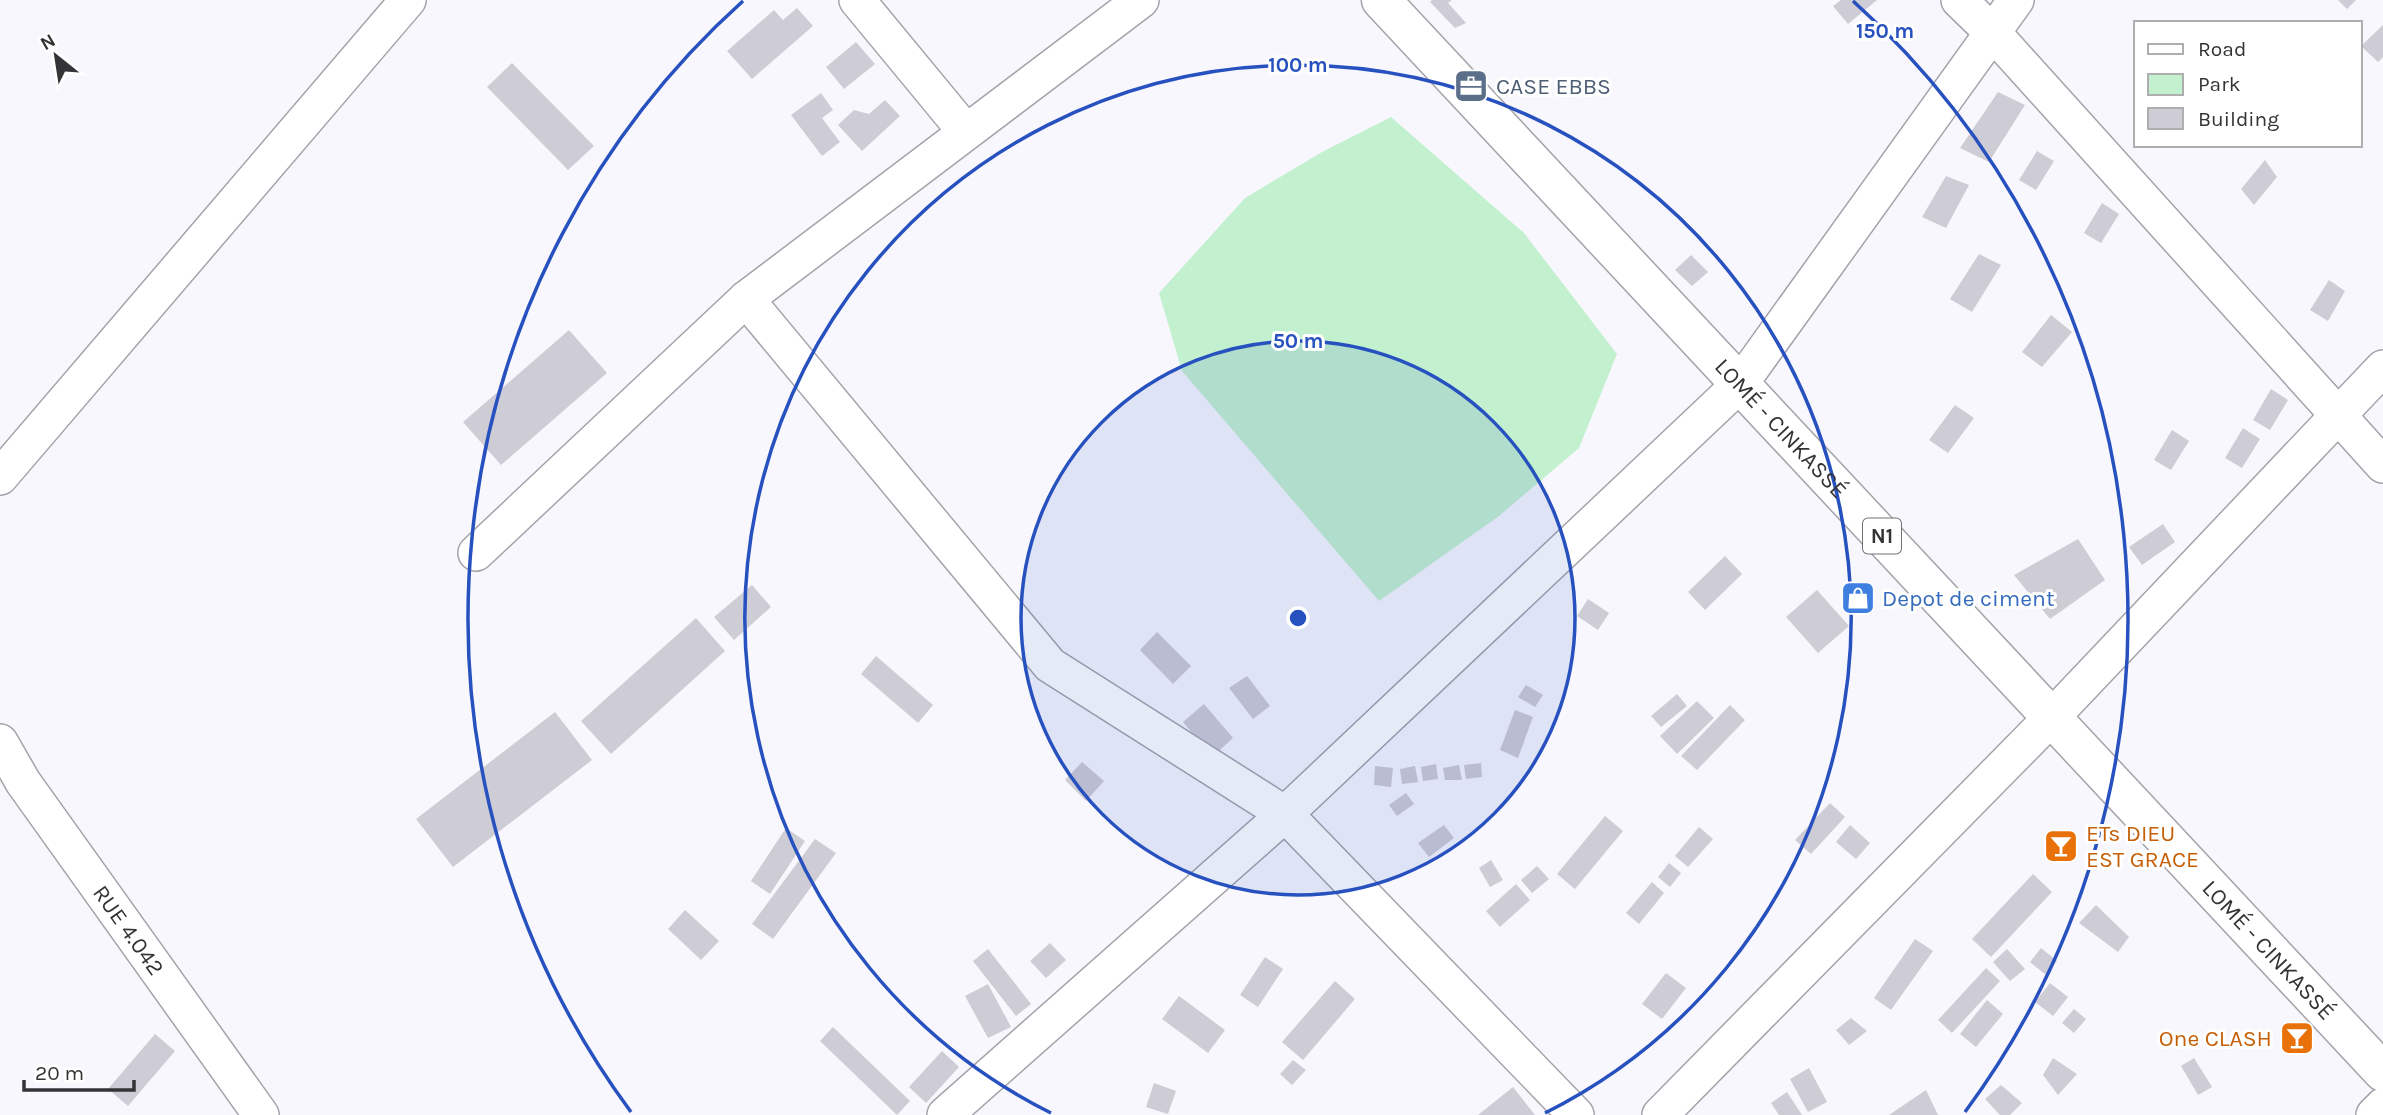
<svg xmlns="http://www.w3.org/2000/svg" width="2383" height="1115" font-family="Karla,sans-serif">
  <rect width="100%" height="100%" fill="#f9f7fe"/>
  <path fill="#c3f1cf" d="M1391,117L1524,233L1617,354L1579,448L1499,516L1379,601L1182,371L1159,293L1245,198L1322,152Z"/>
  <path fill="#ceccd4" d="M1432,0H1452L1448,3L1466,23L1455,28L1430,2Z
    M1841,0H1877L1848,24L1833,6Z
    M2338,0H2356L2347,9Z
    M797,8L813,26L752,79L727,51L774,10L783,20Z
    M2383,25V57L2378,62L2361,46Z
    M856,42L875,64L844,89L826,67Z
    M512,63L594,146L568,170L487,87Z
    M1998,92L2025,105L1989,162L1960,148Z
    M821,93L833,110L822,118L840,142L822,156L791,115Z
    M885,100L900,116L862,151L838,125L854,110L869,114Z
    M2037,151L2054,161L2036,190L2019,180Z
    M2265,160L2277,177L2254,205L2241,189Z
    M1946,176L1969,185L1946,228L1922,217Z
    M2102,203L2119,214L2101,243L2084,233Z
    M1979,254L2001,265L1972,312L1950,299Z
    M1691,255L1708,272L1692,286L1675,270Z
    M2329,280L2345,291L2328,321L2310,310Z
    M2051,315L2072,332L2042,367L2022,352Z
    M569,330L607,373L501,465L463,422Z
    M2271,389L2288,400L2270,430L2253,420Z
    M1955,405L1974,418L1948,453L1929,440Z
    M2243,428L2260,439L2242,468L2225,458Z
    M2172,430L2189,441L2171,470L2154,460Z
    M2163,524L2175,542L2142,565L2129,547Z
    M2078,539L2105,580L2050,619L2014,575Z
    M1725,556L1742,574L1705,610L1688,592Z
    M752,585L771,607L734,640L714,617Z
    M1817,590L1849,626L1818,653L1786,617Z
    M1588,599L1609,613L1598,630L1577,616Z
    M696,618L725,651L611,754L581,721Z
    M1157,632L1191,666L1173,684L1140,650Z
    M876,656L933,705L918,723L861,674Z
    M1247,676L1270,706L1253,719L1229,688Z
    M1526,685L1543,695L1535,707L1518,697Z
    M1677,694L1687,706L1661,727L1651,716Z
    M1697,701L1714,718L1677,754L1660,736Z
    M1204,704L1233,738L1212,757L1183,722Z
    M1730,705L1745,720L1697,770L1681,756Z
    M1515,710L1533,717L1518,758L1500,750Z
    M555,712L592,760L453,867L416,819Z
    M1082,762L1104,781L1086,801L1065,780Z
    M1481,763L1482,777L1466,779L1464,765Z
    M1436,764L1438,779L1423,781L1421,767Z
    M1459,765L1462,780H1445L1443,768Z
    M1375,766L1393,768L1391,787L1374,785Z
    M1415,766L1418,782L1402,784L1400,769Z
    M1406,793L1414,804L1397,816L1389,805Z
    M1830,803L1845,817L1811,854L1795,840Z
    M1605,816L1623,831L1575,889L1557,874Z
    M1444,825L1454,838L1429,857L1418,843Z
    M1850,825L1870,843L1856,859L1836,842Z
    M1699,827L1713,839L1688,867L1675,856Z
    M786,828L805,841L770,894L751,881Z
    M815,839L836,853L773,939L752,924Z
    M1491,860L1503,880L1490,887L1479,868Z
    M1669,863L1681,873L1670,887L1658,877Z
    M1537,866L1549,879L1532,893L1521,880Z
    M2033,874L2052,892L1991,957L1972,939Z
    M1652,882L1664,893L1639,924L1626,913Z
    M1516,884L1530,900L1500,927L1486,911Z
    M2096,905L2129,937L2118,952L2079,923Z
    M685,910L719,941L701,960L668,929Z
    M1915,939L1933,951L1891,1010L1874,998Z
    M1050,943L1066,960L1046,978L1030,961Z
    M2041,948L2057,961L2046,975L2030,962Z
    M988,949L1031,1004L1016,1016L973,961Z
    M2007,949L2025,969L2010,981L1993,962Z
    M1265,957L1283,969L1258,1007L1240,995Z
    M1986,968L2000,981L1952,1033L1938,1020Z
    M1666,973L1686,988L1662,1019L1642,1004Z
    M1335,981L1355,999L1303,1060L1282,1042Z
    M2050,983L2068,997L2053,1016L2035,1002Z
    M988,984L1011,1027L988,1038L965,996Z
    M1179,996L1225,1030L1208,1053L1162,1019Z
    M1987,1000L2003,1014L1976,1047L1960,1034Z
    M2074,1009L2086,1019L2074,1033L2062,1023Z
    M1851,1018L1867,1031L1849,1045L1836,1030Z
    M833,1027L910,1101L897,1115L820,1041Z
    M155,1034L175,1051L128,1106L108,1089Z
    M942,1051L959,1067L926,1103L909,1087Z
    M2053,1058L2077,1074L2058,1095L2043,1075Z
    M2194,1058L2212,1087L2198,1095L2181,1066Z
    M1293,1060L1306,1070L1292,1085L1280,1074Z
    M1809,1068L1827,1102L1808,1112L1790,1079Z
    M1154,1083L1176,1091L1168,1114L1146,1107Z
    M2001,1085L2022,1103L2010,1115H2000L1985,1099Z
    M1513,1087L1535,1115H1478Z
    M1926,1090L1938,1115H1889Z
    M1787,1092L1802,1115H1779L1771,1103Z"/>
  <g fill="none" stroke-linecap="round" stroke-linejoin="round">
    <g stroke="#a4a3aa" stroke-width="38">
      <g id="street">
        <path d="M857,0L966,132"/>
        <path d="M1959,0L1994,34L2383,465"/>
        <path d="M746,299L1050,665L1285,814L1576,1115"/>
        <path d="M0,477L408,0"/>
        <path d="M476,553L746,299L1141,0"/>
        <path id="s1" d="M0,742L23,782L261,1115"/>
        <path d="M945,1115L1285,814L1740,384L2016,0"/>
        <path d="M1660,1115L2052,717L2383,368"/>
        <path d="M2374,1115L2383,1106"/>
      </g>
    </g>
    <g stroke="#a4a3aa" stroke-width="41">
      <g id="highway">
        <path id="s2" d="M1381,0L2383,1072"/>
      </g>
    </g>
    <use href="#street" stroke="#fff" stroke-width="35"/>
    <use href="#highway" stroke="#fff" stroke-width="38"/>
  </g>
  <circle cx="1298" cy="618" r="277" fill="#2751bf" fill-opacity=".12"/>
  <g fill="none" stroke="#2751bf" stroke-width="3.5">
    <circle cx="1298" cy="618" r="277"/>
    <path d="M1051 1113A553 553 0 1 1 1545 1113"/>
    <path d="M631 1112A830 830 0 0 1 743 1M1853 1A830 830 0 0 1 1965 1112"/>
  </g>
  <defs>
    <g id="office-square" transform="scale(1.75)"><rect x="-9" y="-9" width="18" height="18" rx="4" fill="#5c6f8a" stroke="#fff"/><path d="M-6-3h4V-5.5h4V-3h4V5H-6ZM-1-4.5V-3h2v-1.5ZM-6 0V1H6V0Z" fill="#fff"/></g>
    <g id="shop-square" transform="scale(1.75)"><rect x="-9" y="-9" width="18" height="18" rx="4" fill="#3f7fe0" stroke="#fff"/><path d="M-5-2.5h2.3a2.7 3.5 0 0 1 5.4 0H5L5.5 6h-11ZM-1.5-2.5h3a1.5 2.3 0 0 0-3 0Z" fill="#fff"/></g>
    <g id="bar-square" transform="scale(1.75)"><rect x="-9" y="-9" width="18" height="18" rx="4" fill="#e8710a" stroke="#fff"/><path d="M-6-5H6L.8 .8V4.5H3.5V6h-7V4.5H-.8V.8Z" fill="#fff"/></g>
  </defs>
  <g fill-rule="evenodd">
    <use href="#office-square" x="1471" y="86"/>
    <use href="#shop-square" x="1858" y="598"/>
    <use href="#bar-square" x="2061" y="846"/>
    <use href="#bar-square" x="2297" y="1038"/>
  </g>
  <g text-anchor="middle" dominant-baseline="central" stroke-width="6" stroke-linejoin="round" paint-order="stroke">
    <rect fill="#fff" stroke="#717173" stroke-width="2" x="1863" y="518.5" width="38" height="35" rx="5"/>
    <g font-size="21" font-weight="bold" fill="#343437">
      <text x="1882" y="536">N1</text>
    </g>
    <g font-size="23" fill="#4e5e75" stroke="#fff" text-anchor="start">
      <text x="1496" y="86">CASE EBBS</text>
    </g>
    <g font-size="23" fill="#343437" stroke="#fff">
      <text stroke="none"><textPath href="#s2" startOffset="586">LOMÉ - CINKASSÉ</textPath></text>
      <text stroke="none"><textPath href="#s1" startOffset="228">RUE 4.042</textPath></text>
      <text stroke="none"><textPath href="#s2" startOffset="1300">LOMÉ - CINKASSÉ</textPath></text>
    </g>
    <g font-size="23" fill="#366cbe" stroke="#fff" text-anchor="start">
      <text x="1882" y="598">Depot de ciment</text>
    </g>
    <g font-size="23" fill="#c56008" stroke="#fff" text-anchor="start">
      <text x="2086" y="833">ETs DIEU<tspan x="2086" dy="26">EST GRACE</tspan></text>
      <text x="2272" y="1038" text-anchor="end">One CLASH</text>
    </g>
  </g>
  <circle cx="1298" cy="618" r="10" fill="#2751bf" stroke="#fff" stroke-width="3.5"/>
  <g font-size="21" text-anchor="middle" font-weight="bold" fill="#2751bf" stroke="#fff" stroke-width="6" stroke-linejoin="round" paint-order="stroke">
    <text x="1885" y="38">150 m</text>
    <text x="1298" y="72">100 m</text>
    <text x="1298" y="348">50 m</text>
  </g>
  <rect x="2134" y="21" width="228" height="126" fill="#ffffff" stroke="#aeaeaf" stroke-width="2"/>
  <rect x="2148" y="44" width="35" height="10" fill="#ffffff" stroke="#aeaeaf" stroke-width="2"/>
  <text x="2198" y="56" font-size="21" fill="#343437">Road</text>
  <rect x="2148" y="74" width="35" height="21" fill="#c3f1cf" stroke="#aeaeaf" stroke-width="2"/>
  <text x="2198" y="91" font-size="21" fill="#343437">Park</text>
  <rect x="2148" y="108" width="35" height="21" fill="#ceccd4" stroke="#aeaeaf" stroke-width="2"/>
  <text x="2198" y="126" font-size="21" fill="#343437">Building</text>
  <g transform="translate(56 56) rotate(330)" stroke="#ffffff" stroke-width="5" paint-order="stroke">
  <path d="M0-5L12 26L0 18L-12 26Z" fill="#343437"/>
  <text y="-10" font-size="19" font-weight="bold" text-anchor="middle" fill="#343437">N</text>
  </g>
  <path d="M24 1080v10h110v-10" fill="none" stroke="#343437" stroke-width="3.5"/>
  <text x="35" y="1080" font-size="21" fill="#343437" stroke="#ffffff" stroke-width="5" paint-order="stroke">20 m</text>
</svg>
